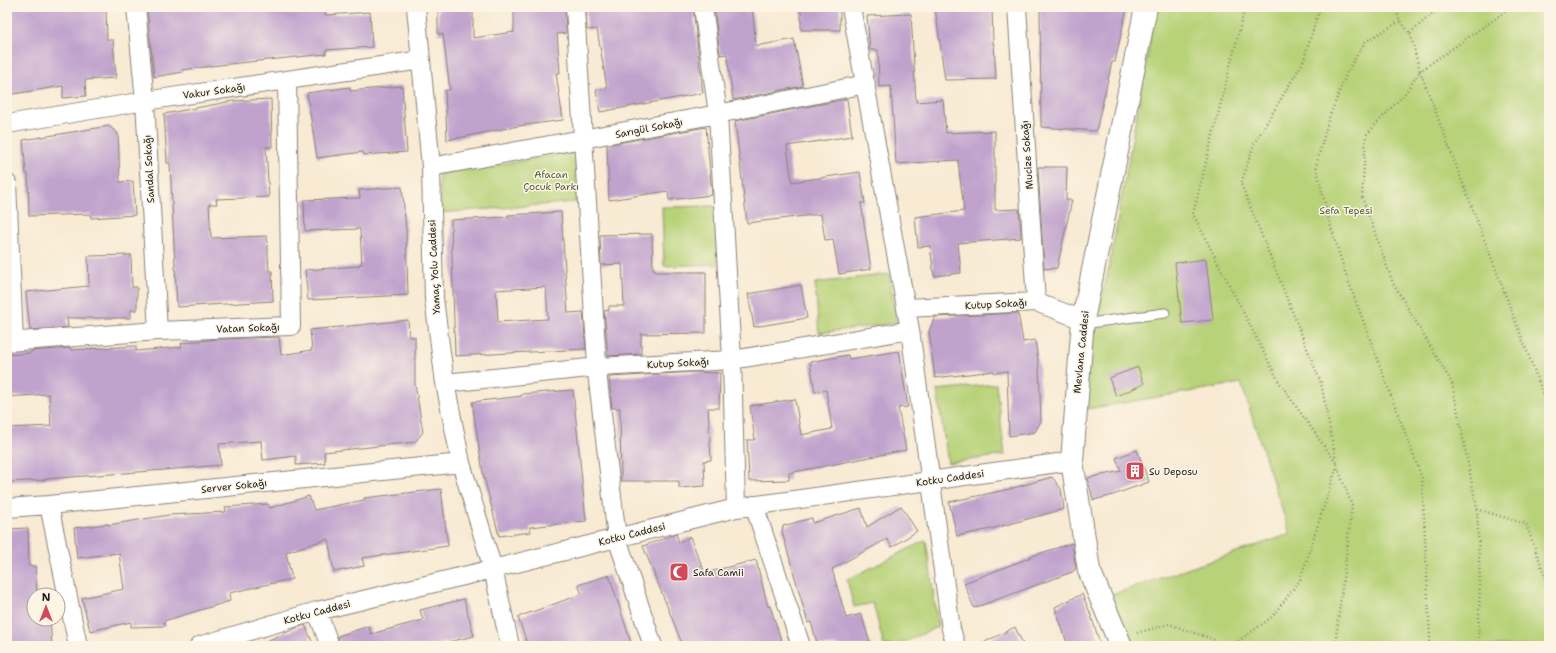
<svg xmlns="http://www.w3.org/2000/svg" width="1556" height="653" font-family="'Shantell Sans',sans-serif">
  <rect width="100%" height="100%" fill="#fcf5e5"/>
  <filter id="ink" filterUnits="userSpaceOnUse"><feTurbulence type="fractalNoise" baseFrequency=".025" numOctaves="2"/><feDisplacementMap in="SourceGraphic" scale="8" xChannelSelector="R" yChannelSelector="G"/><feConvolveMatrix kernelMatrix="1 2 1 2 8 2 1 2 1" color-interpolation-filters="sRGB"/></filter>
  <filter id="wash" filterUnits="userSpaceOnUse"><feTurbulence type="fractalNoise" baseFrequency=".012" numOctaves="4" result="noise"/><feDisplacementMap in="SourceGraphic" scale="16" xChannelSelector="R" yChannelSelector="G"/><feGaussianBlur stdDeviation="0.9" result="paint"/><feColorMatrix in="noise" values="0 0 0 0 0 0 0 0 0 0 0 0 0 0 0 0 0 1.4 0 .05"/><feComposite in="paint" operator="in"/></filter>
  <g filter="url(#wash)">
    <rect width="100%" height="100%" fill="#f8ead3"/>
    <path fill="#b7d278" stroke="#6a774a" d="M1156,7H1549V646H1131L1105,597L1290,534L1241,383L1081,410L1091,346L1109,267Z
      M575,152L577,202L439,213V174Z
      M714,206L718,264L664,266L662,207Z
      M889,274L897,323L819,333L815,283Z
      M996,384L1005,455L948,463L937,390Z
      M926,540L938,627L896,646H884L873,603L854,607L847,580Z"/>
    <g id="blocks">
      <path fill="#c0a2cd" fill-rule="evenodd" d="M7,7H106L107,40H113L116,78L85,80L86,96L63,98V86L7,95Z
        M147,7H325V15L370,12L372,47L326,50V54L219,65L182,70L183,72L154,77Z
        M473,7V38L514,32V7H565L566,33L557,34L560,73H556L563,120L518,126L447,140L445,90H450L443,34H438V8Z
        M586,7H693L703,93L600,112L596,90L607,88L597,29L587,30Z
        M714,7H752L756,46L794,39L803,86L733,100L727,54L720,55Z
        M801,7H840V30H801Z
        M935,7H992L993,44H994L996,79L945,80Z
        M1040,7H1127L1115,62H1112L1096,131L1041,127Z
        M911,14L916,102L943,100L946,133L995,131V210L1019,209L1021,238L958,243L961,273L934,276L930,246L918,247L915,217L964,211L958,160L896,164L891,86L879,87L878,50H870L867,16Z
        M402,86L407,152L364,155L363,152L317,158L307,93L350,87V91Z
        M271,99L272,147H266L269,197L216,199L217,204H209L211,238L267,236L269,271H272L273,301L177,307L170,163H167L164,114L233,101Z
        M847,99L852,136L787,146L792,182L860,172L865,203H861L871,269L839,274L833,239L825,240L821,214L747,223L735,121Z
        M109,126L118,134L120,182L133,181L135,215L91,218L90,214L29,216L28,174H26L23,140Z
        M706,127L712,195L669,200L668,191L609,200L607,145Z
        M1038,167H1067L1066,200H1072L1057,268L1044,269Z
        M402,187L406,229L408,295L308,300L305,270L359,266V264H362L360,229L305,231L304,200L360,198L359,190Z
        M561,212L568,313L583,312L586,349L455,356L451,220L508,217V215ZM546,287L548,319L498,322L496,290Z
        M652,234L653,269H655V272H706V333L641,334V354L608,356L604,311L609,310V306H624L622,264L601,265L600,235Z
        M131,255L132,287H137V310H131V318H67L68,327L30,330L26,292L89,286L88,256Z
        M1206,259L1213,320L1182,323L1175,263Z
        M801,285L807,318L754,327L748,294Z
        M1018,313L1023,342L1035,340L1039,367L1041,421L1035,432L1009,436L1007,371L994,373V371L935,378L929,331L935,317Z
        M408,320L409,337H415V384L423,432L415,442L324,452L325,463L296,465V456L263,460L261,441L219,444L221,465L164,470L45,479V480L10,482L7,428L51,426L49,394L7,397V355L30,353L32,351L70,348L71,350L136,346V351L182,347L181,343L217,339L279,337L281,355L312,350L310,330Z
        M899,351L908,407L898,408L906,450L789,473V480L749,481L747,440H755L750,406L795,399L801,435L832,429L826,390L815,392L810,362L848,355L849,359Z
        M1138,367L1144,384L1116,396L1109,378Z
        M695,372L720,373L719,408H708L711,460L704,461L705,486L679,488V481H621L620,408H612L609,377Z
        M573,390L586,521L530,527L531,532L499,536L483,473L472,402L522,396V394Z
        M1137,450L1149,482L1110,496L1093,500L1088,478L1121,471L1116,458Z
        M1052,477L1061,489L1064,509L991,529L957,536L949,502L1010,489Z
        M441,489L448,546L362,558L364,566L334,572L328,539L286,552L292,579L229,593L230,601L164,621L165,626L131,627V622L90,631L82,598L124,589L119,553L77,558L74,528L108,524V525L169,515L226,512L225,507L268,504L270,508L309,496L314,510L364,500V498Z
        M901,506L917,531L892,547L887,539L832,569L846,618L861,614L871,646H818L811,622L808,623L782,532L783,526L812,518L813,523L861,508L867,527Z
        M28,528L29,566H35L37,595H34V619H50L52,646H8L7,529Z
        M676,534L679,542L690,537L705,573L756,560L768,607L770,606L783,646H683L643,546Z
        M1072,543L1076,569L1072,572L974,608L964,583L1029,558V557Z
        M609,575L632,646H528L518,617L582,594L578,585Z
        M1082,594L1089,610L1101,646H1068L1055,607Z
        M464,599L474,636L432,646H340L338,636L369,626L371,634L423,620L420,610Z
        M305,625L314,646H255L299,627Z
        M1015,627L1024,646H977Z"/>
    </g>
  </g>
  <g filter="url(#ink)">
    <use href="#blocks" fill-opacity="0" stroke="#8a8378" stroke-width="1"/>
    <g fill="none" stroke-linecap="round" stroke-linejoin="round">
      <g stroke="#8a8378" stroke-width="11">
        <path id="lane" d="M1082,324L1165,313"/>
      </g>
      <g stroke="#8a8378" stroke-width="20">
        <path id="street" d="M136,7L145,101L158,331
          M416,7L431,167L434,299L445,383L461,463L493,569L510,646
          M575,7L598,381L617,538L653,646
          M703,7L718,114L732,360L736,508
          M851,7L910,330L951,629L956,646
          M1017,7L1036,302
          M7,124L145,101L421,60
          M431,167L718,114L866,84
          M7,183L14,341
          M906,308L1036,302L1083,320
          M7,342L158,331L291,326L287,80
          M445,383L598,367L732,360L910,330
          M49,505L78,646
          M754,505L801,646
          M7,508L49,505L461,463
          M317,611L330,646
          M199,646L317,611L493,569L736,508L1072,461"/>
      </g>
      <g stroke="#8a8378" stroke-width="24">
        <path id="secondary" d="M1121,646L1089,570L1072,461L1083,320L1146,7"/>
      </g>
      <path stroke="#8a8378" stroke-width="2.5" stroke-dasharray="1 3" stroke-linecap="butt" d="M1245,7L1193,214L1279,382L1336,463
        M1320,7L1303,62L1254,144L1241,184L1321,383L1337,466L1352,506L1335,646
        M1395,7L1400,21L1410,33L1420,71L1406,92L1366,135L1362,197L1393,283L1452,383L1477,509L1480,581L1478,646
        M1512,7L1420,71L1549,409
        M1400,21L1365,42L1347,72L1329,118L1316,166L1329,221L1346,275L1422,478L1430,637L1428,646
        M1410,33L1440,7
        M1477,509L1526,524L1549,587
        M1137,633L1169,624L1232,646L1272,617L1300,580L1337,466"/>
      <use href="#lane" stroke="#fff" stroke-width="9"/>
      <use href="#street" stroke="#fff" stroke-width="18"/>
      <use href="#secondary" stroke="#fff" stroke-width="22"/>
    </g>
  </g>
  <defs>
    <g id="building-square" transform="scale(1)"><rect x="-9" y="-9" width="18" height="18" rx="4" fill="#d1495b" stroke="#fcf5e5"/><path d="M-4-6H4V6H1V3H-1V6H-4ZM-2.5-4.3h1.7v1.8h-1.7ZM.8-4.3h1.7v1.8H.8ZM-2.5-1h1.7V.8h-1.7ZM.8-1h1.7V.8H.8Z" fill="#fff"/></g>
    <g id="mosque-square" transform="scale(1)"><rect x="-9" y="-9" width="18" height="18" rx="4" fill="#d1495b" stroke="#fcf5e5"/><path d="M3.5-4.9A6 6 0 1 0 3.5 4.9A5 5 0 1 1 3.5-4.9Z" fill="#fff"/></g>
  </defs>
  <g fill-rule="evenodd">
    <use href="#building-square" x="1135" y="471"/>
    <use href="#mosque-square" x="679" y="572"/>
  </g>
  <g text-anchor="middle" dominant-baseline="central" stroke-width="3" stroke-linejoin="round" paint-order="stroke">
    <g font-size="10" fill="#1c1c1c" stroke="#fcf5e5">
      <text transform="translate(214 91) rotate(-8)">Vakur Sokağı</text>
      <text transform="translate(649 128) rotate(-11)">Sarıgül Sokağı</text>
      <text transform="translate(1027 155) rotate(-94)">Mucize Sokağı</text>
      <text transform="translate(149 169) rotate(-93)">Sandal Sokağı</text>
      <text transform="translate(434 267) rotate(-93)">Yamaç Yolu Caddesi</text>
      <text transform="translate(996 304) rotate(-3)">Kutup Sokağı</text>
      <text transform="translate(248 328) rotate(-2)">Vatan Sokağı</text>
      <text transform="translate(1081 352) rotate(-84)">Mevlana Caddesi</text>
      <text transform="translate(678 363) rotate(-3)">Kutup Sokağı</text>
      <text transform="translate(950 478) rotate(-8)">Kotku Caddesi</text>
      <text transform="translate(234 486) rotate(-6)">Server Sokağı</text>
      <text transform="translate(632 534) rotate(-14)">Kotku Caddesi</text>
      <text transform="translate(317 612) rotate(-15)">Kotku Caddesi</text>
    </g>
    <g font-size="10" fill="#525c3c" stroke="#fcf5e5">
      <text x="551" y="174">Afacan<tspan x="551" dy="12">Çocuk Parkı</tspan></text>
      <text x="1346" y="210">Sefa Tepesi</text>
    </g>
    <g font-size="10" fill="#1c1c1c" stroke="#fcf5e5" text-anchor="start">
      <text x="1149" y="471">Su Deposu</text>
      <text x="693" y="572">Safa Camii</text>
    </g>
  </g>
  <rect width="1556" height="653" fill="none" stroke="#fcf5e5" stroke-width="24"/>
  <g transform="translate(46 607)"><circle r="19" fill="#fcf5e5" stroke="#a29e95"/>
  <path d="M0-3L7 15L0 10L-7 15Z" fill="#d1495b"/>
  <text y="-6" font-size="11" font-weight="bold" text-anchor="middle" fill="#1c1c1c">N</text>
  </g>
</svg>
